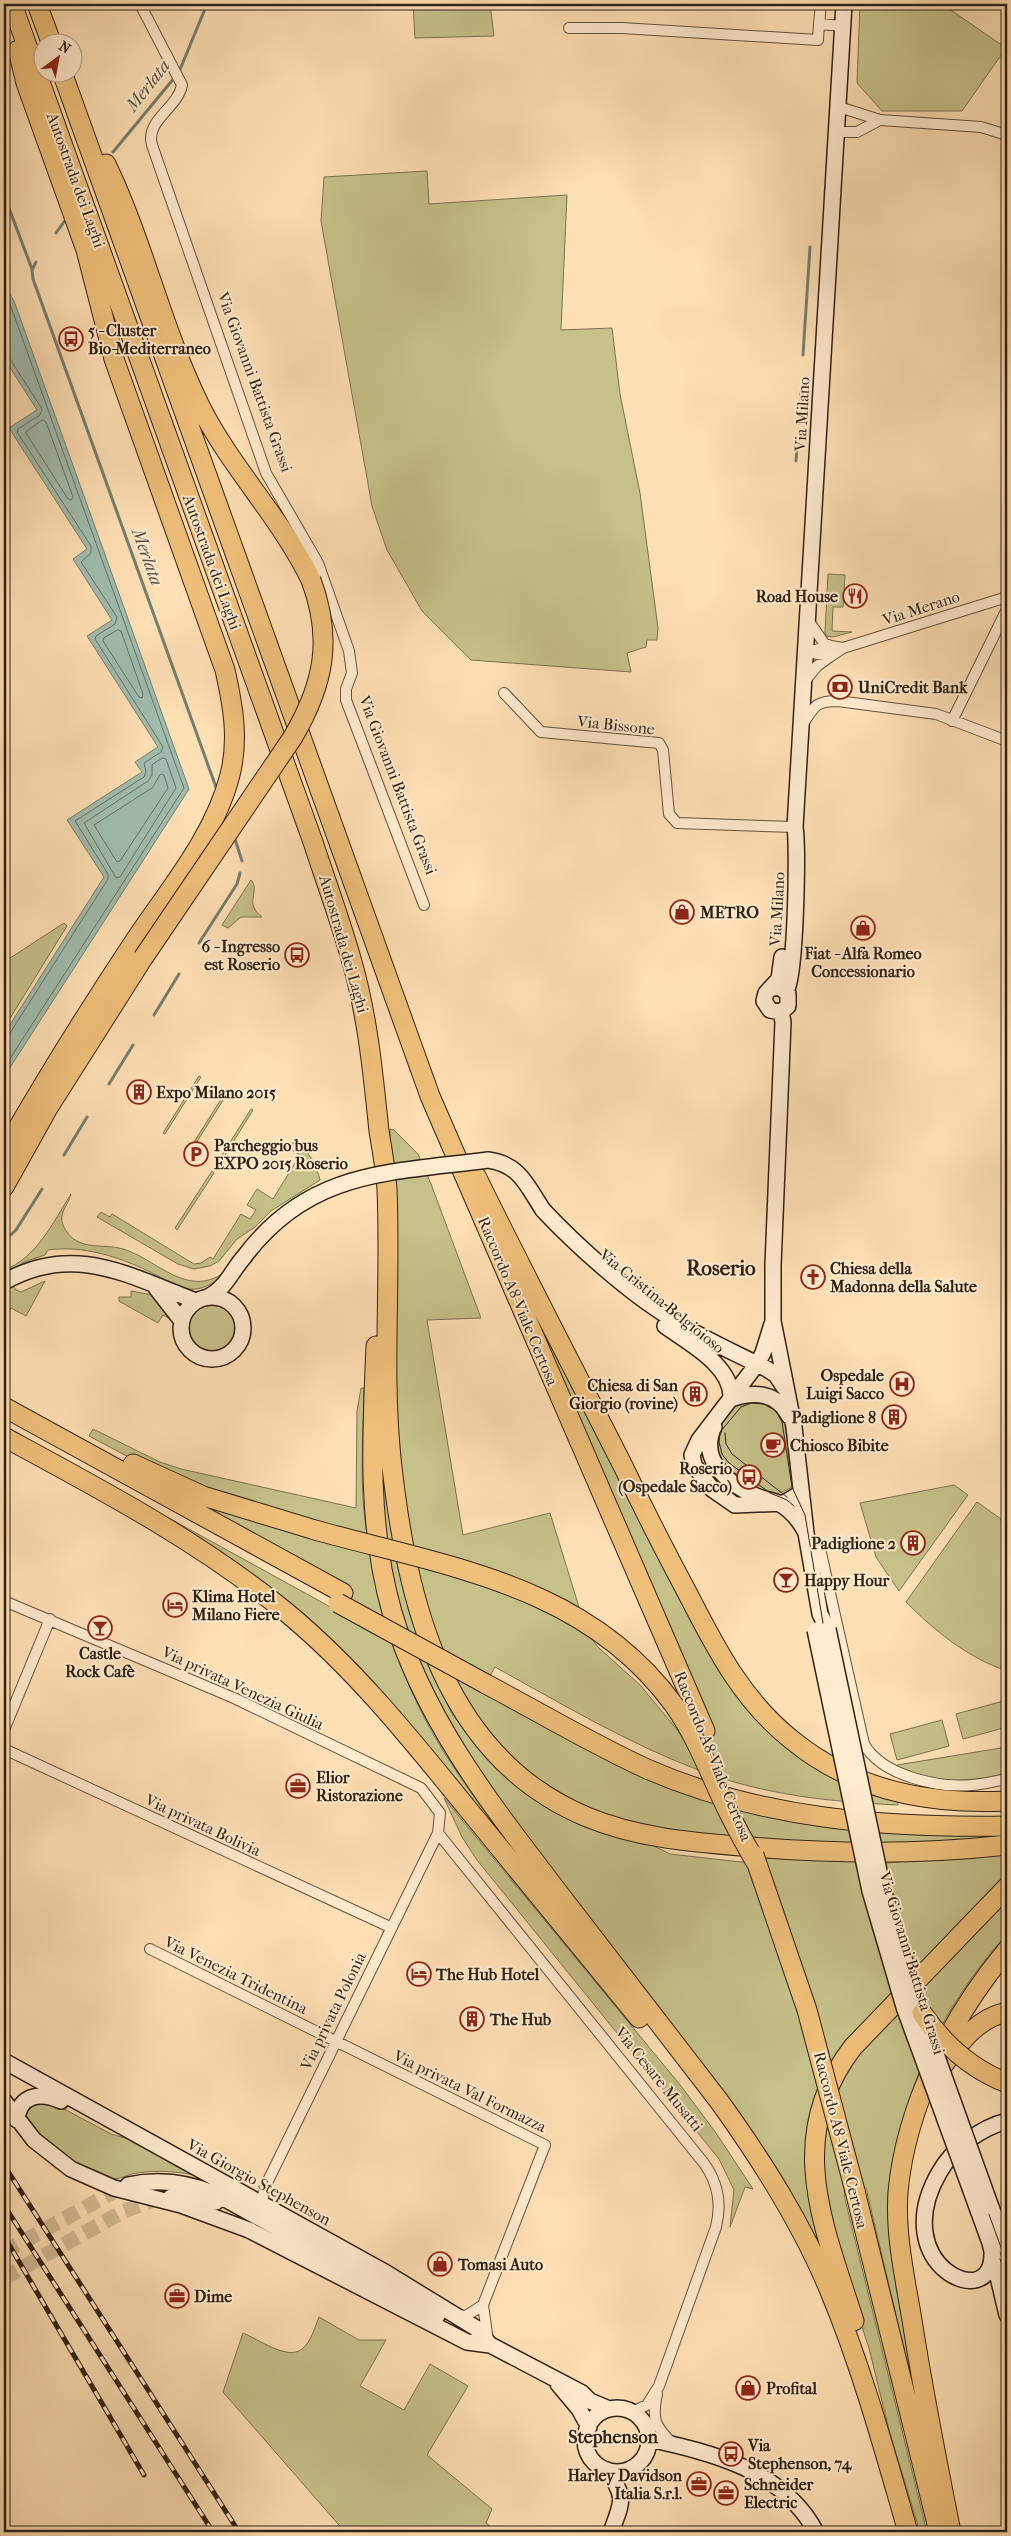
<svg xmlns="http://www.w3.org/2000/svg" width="1011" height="2536" font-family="'IM FELL French Canon',serif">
  <rect width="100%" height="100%" fill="#ffe0b4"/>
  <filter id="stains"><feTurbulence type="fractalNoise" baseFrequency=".004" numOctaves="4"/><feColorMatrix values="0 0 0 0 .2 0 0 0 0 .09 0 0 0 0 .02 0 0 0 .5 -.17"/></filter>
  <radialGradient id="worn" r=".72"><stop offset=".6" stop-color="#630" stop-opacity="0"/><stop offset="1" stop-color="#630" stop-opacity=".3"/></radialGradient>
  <path fill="#c6c189" stroke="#7a724f" d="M413,4H490L494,36L415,38Z
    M860,4H942L1006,48L962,111H882L857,83Z
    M427,171L429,204L567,195L561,330L612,328L620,394L640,493L658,628L657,640H647L646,647L627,653L631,672L471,660L422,611L387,550L372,506L321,221L324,177Z
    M828,574L845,575L843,607H833L832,631L852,632L833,637L826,636L825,632Z
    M251,880C261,891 243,903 262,917H241L228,928L222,925Z
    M64,923L67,926L4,1028V962Z
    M199,1076L201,1077L165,1134L163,1133Z
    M225,1093L227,1094L191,1151L189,1150Z
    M251,1109L253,1110L217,1168L215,1166Z
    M390,1129L394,1130L418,1154L431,1184L481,1318L427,1320L463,1535L550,1513L587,1633L598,1647L641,1686L683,1737L713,1727L501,1246L760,1718L898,1800V1805C832,1802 764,1795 701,1771C629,1744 562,1704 495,1667L483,1688L715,1801L1007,1831V1838L847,1846L715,1836L626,1822L591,1810L524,1771L471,1713L433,1632L409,1538L394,1412Z
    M295,1142C308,1148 317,1167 320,1180L271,1211L255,1227L237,1239L219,1261L210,1266L194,1269L178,1264L97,1217L101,1212L110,1217L112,1214L194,1264L201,1263L210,1257L213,1259L241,1214L250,1219L256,1210L247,1205L257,1189L273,1199L300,1155L285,1146Z
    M212,1171L214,1173L177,1230L175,1228Z
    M71,1194C68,1207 56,1214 65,1229C78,1252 103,1243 123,1249C158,1260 186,1298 224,1273C214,1285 199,1292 183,1288C171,1285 159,1276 148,1271C119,1257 83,1245 48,1250L45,1255L24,1262L11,1271L10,1282L16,1290L21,1292L45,1281L26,1316L11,1308L4,1320V1270C37,1258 53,1222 71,1194Z
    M131,1291L153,1295L170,1319L163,1315L158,1323L119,1301V1297H131Z
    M189 1328a23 23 0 1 1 46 0a23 23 0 1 1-46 0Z
    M361,1388H364C363,1437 359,1487 367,1535C379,1613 404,1690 447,1757C477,1804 512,1847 546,1891L396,1713L138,1501L334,1609L346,1587L150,1480L248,1505L138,1462L89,1436L93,1429L160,1462L181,1469L356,1508L357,1411Z
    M761,1398L786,1418L798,1485L772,1496L760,1493L727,1468L717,1452L716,1431L732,1408L736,1405Z
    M382,1442L427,1659L452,1714L491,1763L512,1782L532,1797L579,1823L650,1844L670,1854L741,1862L769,1858L887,1863L1007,1853V1877L887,2002L807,2134L805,2165L809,2191L836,2285L823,2262L484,1784L432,1698L397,1601L380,1508Z
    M954,1485L968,1495L899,1591L876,1557L860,1503Z
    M977,1502L1001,1519L1007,1565V1671C968,1658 935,1631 906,1602Z
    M1007,1700V1727L963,1739L956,1714Z
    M942,1720L949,1746L897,1760L890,1734Z
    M1007,1747V1775C980,1780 918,1788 897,1765Z
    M444,1798L681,2086L716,2133L753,2189L745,2187L730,2227L734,2190L719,2159L477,1860L462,1837Z
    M1007,1897V1934C943,2005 902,2090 890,2184L921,2421L866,2188L844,2195L927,2532H920L890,2434L869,2348L828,2225L818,2141L849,2059Z
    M53,2103L111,2134L132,2140L197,2176C177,2171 157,2170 137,2173C129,2174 118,2180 111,2179C88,2177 28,2136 25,2114L32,2104Z
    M319,2317L359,2340H386L360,2386L404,2410L430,2364L468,2386L427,2455L492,2509L486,2523L498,2532H345L223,2392L243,2333C258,2339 288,2361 302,2349C311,2342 315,2327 319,2317Z"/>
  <path fill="#a0bdaf" stroke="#737f71" d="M4,285L14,301L189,789L4,1077V1034L104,877L67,820L142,772L135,762L158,747L87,636L112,620L73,559L87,549L9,428L37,410L4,358V346L10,342L4,333Z"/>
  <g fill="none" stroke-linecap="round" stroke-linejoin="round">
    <path stroke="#687062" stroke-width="1" d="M4,294L10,304L184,788L4,1068
      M4,356L10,359L42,409L40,415L18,429L17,432L91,546V553L81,562L117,617L115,624L96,636L95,639L163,747L161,752L144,763L146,772L144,777L75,821L108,874V879L10,1033L4,1036
      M43,420L46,422L73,497L71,500L68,499L26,433L27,431Z
      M118,630L121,631L143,694L142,698L139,697L103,641L104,638Z
      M163,758L166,759L176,788L120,877L116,878L84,823L148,781L152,775V765Z
      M161,774L164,775L168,788L120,861L117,862L94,825L152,788Z"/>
    <path stroke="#737f71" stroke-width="3" d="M179,72L207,4
      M113,152L175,77
      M4,195L32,269
      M56,233L66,219
      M36,262L32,270L33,279L217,790
      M803,355L810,247
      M799,423L801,391
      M796,461L797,446
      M234,836L242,861
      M199,943L237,884L240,873
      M154,1015L179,974
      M109,1084L133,1045
      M64,1155L87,1117
      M4,1241L16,1230L42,1189"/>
    <path stroke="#d5ba94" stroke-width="15" stroke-dasharray="15 8" stroke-linecap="butt" d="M4,2252L126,2185
      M4,2278L124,2211L160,2198"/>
    <g stroke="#63523d" stroke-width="12">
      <path id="street" d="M140,4L182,85C178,108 145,120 152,145L266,473L318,563L349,651L352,673L346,689V700L424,905
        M821,4L819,24L843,26
        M569,28H622L818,40L819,24
        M839,107L880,120L981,127L1007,135
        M837,132H857L880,120
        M808,620L824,643L831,646
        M810,651L831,646L843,648
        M806,652L831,656L843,648L1007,597
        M804,682L817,666L831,656
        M504,693L541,732L659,743L663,750L669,814L677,823L795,827
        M952,721L1007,609
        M803,724C814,706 816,701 838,701L936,714L1007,741
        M808,1539L821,1553L864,1744C882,1776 938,1788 972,1785C984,1784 996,1781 1007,1779
        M4,1601L234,1698L421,1788L440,1813L438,1833L264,2189L263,2199L265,2205
        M4,1730L50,1619
        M4,1749L390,1927
        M438,1833L703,2162C718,2182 722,2203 716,2227L659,2386L647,2405L632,2412
        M150,1949L545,2145L483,2305L488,2341
        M457,2315L466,2316L483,2305
        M657,2394C652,2419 654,2425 672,2443"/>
    </g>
    <g stroke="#2f2215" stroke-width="18">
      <path id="secondary" d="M773,988L780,987L788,994V1006L781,1012L770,1010L764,1001L766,993L779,979L782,957
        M786,991C796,977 798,848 795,827L844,4
        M781,1012L783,1022L773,1265V1321L794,1427L806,1533L820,1614L828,1629
        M543,1210C577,1246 627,1291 669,1317C700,1338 734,1352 767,1369L776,1375L784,1387
        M4,1282C74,1242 129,1276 196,1301
        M156,1288L181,1320
        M181 1328a31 31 0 1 1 62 0a31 31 0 1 1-62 0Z
        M208,1297C226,1288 231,1272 244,1257
        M772,1324L763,1353L757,1364L699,1440L692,1455L694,1465L712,1489L735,1505L784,1503L801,1493
        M665,1326C689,1343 733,1366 731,1399
        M731,1399C754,1391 777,1392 789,1416
        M714,1427C698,1459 728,1484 756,1496C763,1499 771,1500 778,1503C790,1509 799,1520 805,1531
        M4,2061L383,2271L476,2328L490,2345
        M4,2101L34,2140L71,2169L114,2188L181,2205L249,2230L467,2342L490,2345
        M17,2120C19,2094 41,2092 61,2101
        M128,2185C159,2178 187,2182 216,2194L437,2316
        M171,2197L197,2198L216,2202
        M991,2207L1007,2249
        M978,2210L990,2243L1007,2315
        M992,2253C993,2315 886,2265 939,2173C952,2149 980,2128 1007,2121
        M481,2340L582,2393L590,2401L609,2409
        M558,2384L579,2409L589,2427
        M585 2440a32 32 0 1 1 64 0a32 32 0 1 1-64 0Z
        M649,2439C713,2453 783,2470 816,2532
        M607,2470C627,2498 622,2502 611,2532"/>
    </g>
    <g stroke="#2f2215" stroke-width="21">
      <path id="highway" d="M12,4L313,842C326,882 341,922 352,962C368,1018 373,1074 379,1131C382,1150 386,1170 387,1190C391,1279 382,1369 391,1458C406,1599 442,1757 587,1817C635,1837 688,1842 740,1846C829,1854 918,1855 1007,1845
        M37,4L51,42
        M62,72L430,1096L705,1731
        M106,164C144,243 162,330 201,408C232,469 281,518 311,580
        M4,1152C44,1082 87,1013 132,945C167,892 214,838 230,775C239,739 233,706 225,670L114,359L86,250L26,83L18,50
        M476,1176C524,1274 575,1371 624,1468C645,1512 667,1555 690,1598C717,1651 744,1702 792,1740C854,1791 929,1805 1007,1801
        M4,1187L48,1108L143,958
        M376,1346C372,1436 367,1525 392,1612C424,1721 493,1807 561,1896C614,1964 666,2033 719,2101C763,2162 803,2225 831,2294C863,2371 885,2453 908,2532
        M4,1407L343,1593
        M4,1437C102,1490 199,1541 286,1612C355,1669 411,1739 467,1808C524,1878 582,1948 639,2018
        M133,1464L203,1496L315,1530
        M486,1684C539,1712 592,1744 647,1769C761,1819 884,1828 1007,1826
        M944,2064C961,2041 978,2018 1007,2012
        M855,2191L939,2532
        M854,2321C824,2226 783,2137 853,2047L1007,1887
        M951,2532C937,2462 923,2391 912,2320C905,2278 895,2235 898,2192C906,2105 952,2016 1007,1950"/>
    </g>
    <use href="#street" stroke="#ffebce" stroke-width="10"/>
    <use href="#secondary" stroke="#ffebce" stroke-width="15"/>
    <use href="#highway" stroke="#f0c07a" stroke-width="19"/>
    <path stroke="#2f2215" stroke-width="1" d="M725,1433L726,1444L732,1454L787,1497
      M794,1506L787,1500L770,1493L729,1463L722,1454L719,1442L720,1432L741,1407L752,1403L764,1404L776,1411L782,1422L792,1487L805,1515L824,1629L879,1890L913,2005L1007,2264
      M1000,2259L1007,2278"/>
    <g stroke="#2f2215" stroke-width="5">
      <path id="rail" d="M4,2165L239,2532
        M4,2205L213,2532
        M4,2236L144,2475"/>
    </g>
    <use href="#rail" stroke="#ffebce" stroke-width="3" stroke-dasharray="9" stroke-linecap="butt"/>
    <g stroke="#2f2215" stroke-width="18" stroke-linecap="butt">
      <path id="secondary-bridge" d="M244,1257C309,1170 389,1173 488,1160C520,1164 527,1186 543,1210
        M828,1629L883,1890L918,2004L991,2207
        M815,1630L870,1891L904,2007L978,2210"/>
    </g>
    <g stroke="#2f2215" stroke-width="21" stroke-linecap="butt">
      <path id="highway-bridge" d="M143,958L293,737C324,684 333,639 311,580
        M315,1530C448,1567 587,1585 674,1705C698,1739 711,1777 729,1813C738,1831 748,1849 758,1866
        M338,1603L486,1684
        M754,1855L807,2010L855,2191
        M922,2013C944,2045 971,2069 1007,2083"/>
    </g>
    <use href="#secondary-bridge" stroke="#ffebce" stroke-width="15"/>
    <use href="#highway-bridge" stroke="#f0c07a" stroke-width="19"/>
  </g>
  <defs>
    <g id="bus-ring" transform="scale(1.25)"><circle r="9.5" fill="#ffebce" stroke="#8f2418" stroke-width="1.5"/><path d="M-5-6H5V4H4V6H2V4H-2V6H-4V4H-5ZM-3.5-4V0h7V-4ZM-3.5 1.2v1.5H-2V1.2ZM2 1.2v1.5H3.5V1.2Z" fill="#8f2418"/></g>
    <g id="restaurant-ring" transform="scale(1.25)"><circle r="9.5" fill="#ffebce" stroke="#8f2418" stroke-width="1.5"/><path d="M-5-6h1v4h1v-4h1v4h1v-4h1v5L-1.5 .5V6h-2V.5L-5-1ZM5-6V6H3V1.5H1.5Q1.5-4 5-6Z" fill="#8f2418"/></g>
    <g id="bank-ring" transform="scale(1.25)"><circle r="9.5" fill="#ffebce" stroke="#8f2418" stroke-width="1.5"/><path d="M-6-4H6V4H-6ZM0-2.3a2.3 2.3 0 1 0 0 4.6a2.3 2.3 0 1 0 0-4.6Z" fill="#8f2418"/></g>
    <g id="shop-ring" transform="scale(1.25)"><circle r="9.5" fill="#ffebce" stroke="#8f2418" stroke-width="1.5"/><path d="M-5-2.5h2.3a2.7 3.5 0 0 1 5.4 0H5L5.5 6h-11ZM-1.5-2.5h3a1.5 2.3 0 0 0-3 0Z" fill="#8f2418"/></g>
    <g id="building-ring" transform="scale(1.25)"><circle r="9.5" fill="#ffebce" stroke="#8f2418" stroke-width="1.5"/><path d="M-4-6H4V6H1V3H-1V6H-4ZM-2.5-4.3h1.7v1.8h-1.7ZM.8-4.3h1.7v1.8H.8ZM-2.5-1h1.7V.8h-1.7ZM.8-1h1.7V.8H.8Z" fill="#8f2418"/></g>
    <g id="parking-ring" transform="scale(1.25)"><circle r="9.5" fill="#ffebce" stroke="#8f2418" stroke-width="1.5"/><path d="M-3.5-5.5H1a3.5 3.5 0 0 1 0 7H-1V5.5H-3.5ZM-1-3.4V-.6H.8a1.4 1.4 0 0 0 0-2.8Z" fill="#8f2418"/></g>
    <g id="church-ring" transform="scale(1.25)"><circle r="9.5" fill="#ffebce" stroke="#8f2418" stroke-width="1.5"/><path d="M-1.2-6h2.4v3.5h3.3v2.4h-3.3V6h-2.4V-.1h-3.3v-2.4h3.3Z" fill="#8f2418"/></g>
    <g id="hospital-ring" transform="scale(1.25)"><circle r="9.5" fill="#ffebce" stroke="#8f2418" stroke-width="1.5"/><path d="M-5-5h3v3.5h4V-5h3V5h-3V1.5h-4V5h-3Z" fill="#8f2418"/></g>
    <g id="cafe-ring" transform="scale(1.25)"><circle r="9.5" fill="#ffebce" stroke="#8f2418" stroke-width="1.5"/><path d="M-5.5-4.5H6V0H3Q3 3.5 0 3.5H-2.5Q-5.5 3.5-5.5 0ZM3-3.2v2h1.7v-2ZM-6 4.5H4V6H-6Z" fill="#8f2418"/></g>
    <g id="bar-ring" transform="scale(1.25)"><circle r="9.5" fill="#ffebce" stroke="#8f2418" stroke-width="1.5"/><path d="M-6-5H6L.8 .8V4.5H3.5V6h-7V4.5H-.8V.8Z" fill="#8f2418"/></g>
    <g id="hotel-ring" transform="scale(1.25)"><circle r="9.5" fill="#ffebce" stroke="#8f2418" stroke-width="1.5"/><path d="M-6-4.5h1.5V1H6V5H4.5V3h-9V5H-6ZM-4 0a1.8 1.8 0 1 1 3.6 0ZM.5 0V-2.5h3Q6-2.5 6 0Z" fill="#8f2418"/></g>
    <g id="office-ring" transform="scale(1.25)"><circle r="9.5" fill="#ffebce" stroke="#8f2418" stroke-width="1.5"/><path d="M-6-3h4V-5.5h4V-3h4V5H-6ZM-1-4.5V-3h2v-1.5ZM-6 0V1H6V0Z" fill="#8f2418"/></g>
  </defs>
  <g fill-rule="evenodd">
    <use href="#bus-ring" x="71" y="339"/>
    <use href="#restaurant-ring" x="855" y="596"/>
    <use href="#bank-ring" x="840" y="687"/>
    <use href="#shop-ring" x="682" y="912"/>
    <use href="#shop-ring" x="863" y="928"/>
    <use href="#bus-ring" x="297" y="955"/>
    <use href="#building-ring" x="139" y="1092"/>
    <use href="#parking-ring" x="196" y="1154"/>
    <use href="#church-ring" x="813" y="1277"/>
    <use href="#hospital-ring" x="902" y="1384"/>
    <use href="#building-ring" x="695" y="1394"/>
    <use href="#building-ring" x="894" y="1417"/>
    <use href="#cafe-ring" x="773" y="1445"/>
    <use href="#bus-ring" x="749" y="1477"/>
    <use href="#building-ring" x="913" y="1543"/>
    <use href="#bar-ring" x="786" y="1580"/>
    <use href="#hotel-ring" x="175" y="1605"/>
    <use href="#bar-ring" x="100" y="1628"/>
    <use href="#office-ring" x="298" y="1786"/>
    <use href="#hotel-ring" x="419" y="1974"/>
    <use href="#building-ring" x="472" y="2019"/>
    <use href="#shop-ring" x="440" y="2264"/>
    <use href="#office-ring" x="177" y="2296"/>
    <use href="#shop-ring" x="748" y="2388"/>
    <use href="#bus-ring" x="731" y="2454"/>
    <use href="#office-ring" x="699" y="2484"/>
    <use href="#office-ring" x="726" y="2493"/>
  </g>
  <g text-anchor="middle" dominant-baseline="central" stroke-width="4" stroke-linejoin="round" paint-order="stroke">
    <g font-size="16" fill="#2f2215" stroke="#ffebce">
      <text transform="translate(76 180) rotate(70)">Autostrada dei Laghi</text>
      <text transform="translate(255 382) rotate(70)">Via Giovanni Battista Grassi</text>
      <text transform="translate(802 414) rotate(-87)">Via Milano</text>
      <text transform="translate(212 562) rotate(70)">Autostrada dei Laghi</text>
      <text transform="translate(921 608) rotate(-18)">Via Merano</text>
      <text transform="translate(616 725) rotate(6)">Via Bissone</text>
      <text transform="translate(398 785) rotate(69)">Via Giovanni Battista Grassi</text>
      <text transform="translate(777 909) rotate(-87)">Via Milano</text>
      <text transform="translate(344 944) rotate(74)">Autostrada dei Laghi</text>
      <text transform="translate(518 1301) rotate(67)">Raccordo A8-Viale Certosa</text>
      <text transform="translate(662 1301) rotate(39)">Via Cristina Belgioioso</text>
      <text transform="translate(243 1688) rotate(25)">Via privata Venezia Giulia</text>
      <text transform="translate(713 1756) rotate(68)">Raccordo A8-Viale Certosa</text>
      <text transform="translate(203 1825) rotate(25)">Via privata Bolivia</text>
      <text transform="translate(912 1963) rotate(73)">Via Giovanni Battista Grassi</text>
      <text transform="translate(236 1975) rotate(26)">Via Venezia Tridentina</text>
      <text transform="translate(333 2011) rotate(-64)">Via privata Polonia</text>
      <text transform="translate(659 2079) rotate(51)">Via Cesare Musatti</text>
      <text transform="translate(470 2091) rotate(26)">Via privata Val Formazza</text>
      <text transform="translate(841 2140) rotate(76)">Raccordo A8-Viale Certosa</text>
      <text transform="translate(259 2182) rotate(29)">Via Giorgio Stephenson</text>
    </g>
    <g font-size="16" font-weight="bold" fill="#2f2215" stroke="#ffebce" text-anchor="start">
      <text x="88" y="330">5 - Cluster<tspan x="88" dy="18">Bio-Mediterraneo</tspan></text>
      <text x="838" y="596" text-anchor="end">Road House</text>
      <text x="858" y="687">UniCredit Bank</text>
      <text x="700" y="912">METRO</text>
      <text x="280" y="946" text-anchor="end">6 - Ingresso<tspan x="280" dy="18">est Roserio</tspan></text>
      <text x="863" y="953" text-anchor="middle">Fiat - Alfa Romeo<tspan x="863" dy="18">Concessionario</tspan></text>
      <text x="156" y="1092">Expo Milano 2015</text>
      <text x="214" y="1145">Parcheggio bus<tspan x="214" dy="18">EXPO 2015 Roserio</tspan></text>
      <text x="830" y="1268">Chiesa della<tspan x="830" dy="18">Madonna della Salute</tspan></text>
      <text x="884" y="1375" text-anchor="end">Ospedale<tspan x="884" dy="18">Luigi Sacco</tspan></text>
      <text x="678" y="1385" text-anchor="end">Chiesa di San<tspan x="678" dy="18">Giorgio (rovine)</tspan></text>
      <text x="876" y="1417" text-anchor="end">Padiglione 8</text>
      <text x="790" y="1445">Chiosco Bibite</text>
      <text x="732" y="1468" text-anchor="end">Roserio<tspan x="732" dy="18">(Ospedale Sacco)</tspan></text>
      <text x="896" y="1543" text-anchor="end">Padiglione 2</text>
      <text x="804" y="1580">Happy Hour</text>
      <text x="192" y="1596">Klima Hotel<tspan x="192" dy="18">Milano Fiere</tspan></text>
      <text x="100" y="1653" text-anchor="middle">Castle<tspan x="100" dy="18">Rock Cafè</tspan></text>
      <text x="316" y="1777">Elior<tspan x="316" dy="18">Ristorazione</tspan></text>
      <text x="436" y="1974">The Hub Hotel</text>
      <text x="490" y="2019">The Hub</text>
      <text x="458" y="2264">Tomasi Auto</text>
      <text x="194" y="2296">Dime</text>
      <text x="766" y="2388">Profital</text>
      <text x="748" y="2445">Via<tspan x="748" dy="18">Stephenson, 74</tspan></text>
      <text x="682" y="2475" text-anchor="end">Harley Davidson<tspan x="682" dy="18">Italia S.r.l.</tspan></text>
      <text x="744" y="2484">Schneider<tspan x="744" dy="18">Electric</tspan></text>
    </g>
    <g font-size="18" font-style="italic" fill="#515043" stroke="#ffebce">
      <text transform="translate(148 86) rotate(-52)">Merlata</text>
      <text transform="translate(147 557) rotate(70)">Merlata</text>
    </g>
    <g font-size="18" font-weight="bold" fill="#2f2215" stroke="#ffebce">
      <text x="613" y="2437">Stephenson</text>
    </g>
    <g font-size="21" font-weight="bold" fill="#2f2215" stroke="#ffebce">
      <text x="721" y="1268">Roserio</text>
    </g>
  </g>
  <rect width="1011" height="2536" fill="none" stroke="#ffe0b4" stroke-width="20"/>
  <rect x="5" y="5" width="1001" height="2526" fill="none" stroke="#2f2215" stroke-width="2.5"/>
  <rect x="10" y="10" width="991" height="2516" fill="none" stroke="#2f2215"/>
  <g transform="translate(58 58) rotate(32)"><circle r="24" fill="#ffebce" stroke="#ac9b84"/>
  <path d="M0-4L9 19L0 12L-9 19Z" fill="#8f2418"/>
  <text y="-8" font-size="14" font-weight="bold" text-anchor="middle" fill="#2f2215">N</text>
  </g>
  <rect width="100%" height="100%" filter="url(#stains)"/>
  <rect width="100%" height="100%" fill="url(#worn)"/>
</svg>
